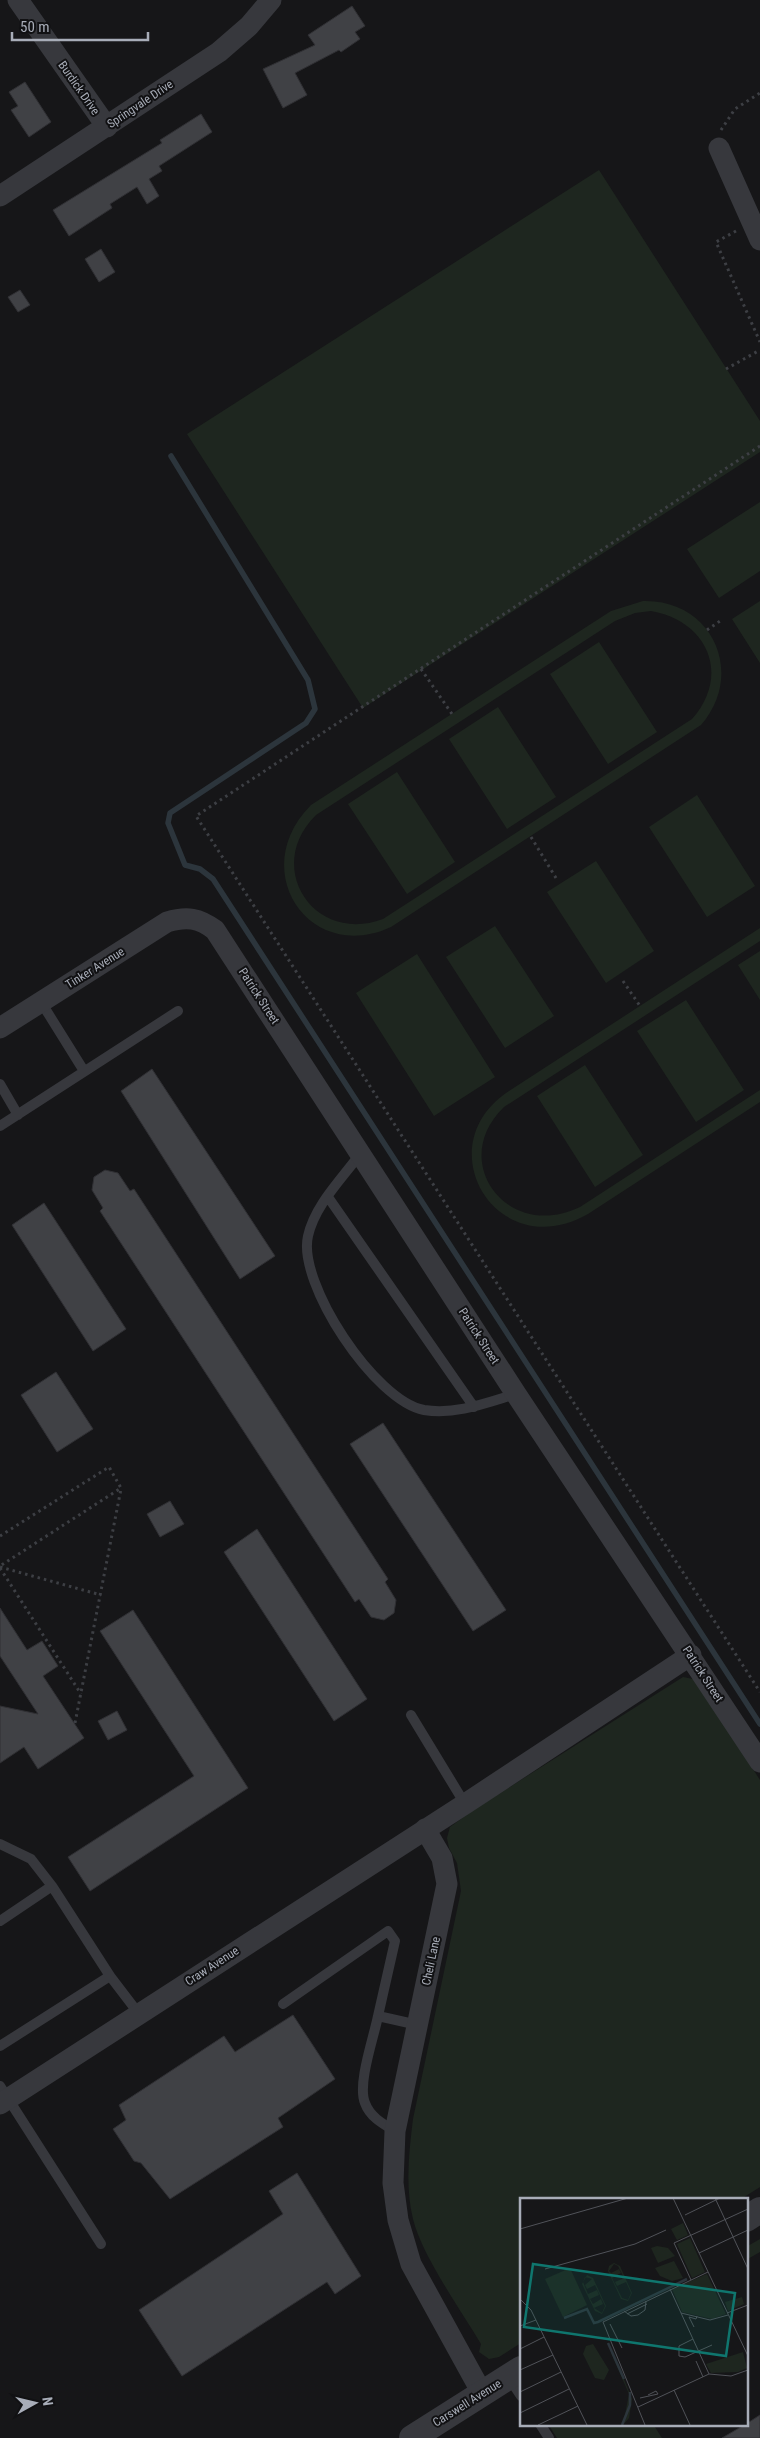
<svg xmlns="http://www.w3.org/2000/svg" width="760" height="2438" font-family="'Roboto Condensed',sans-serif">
  <rect width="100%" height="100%" fill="#161618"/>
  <path fill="#1e261f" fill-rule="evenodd" d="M599,170L760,421V452L363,708L187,434Z
    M760,502V571L719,598L687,549Z
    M643,601C712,599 746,673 701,725L391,927C309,965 246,870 311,805L611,611ZM651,611C708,621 731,675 692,719L383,919C314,945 263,867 316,815L615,621L635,613Z
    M760,601V663L732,619Z
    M599,642L657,732L608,764L550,674Z
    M498,707L556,797L507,829L449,739Z
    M397,772L455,862L407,894L348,804Z
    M697,795L755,886L707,917L649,827Z
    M596,861L654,951L606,983L547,892Z
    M495,926L554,1016L505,1048L446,957Z
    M760,928V941L504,1107C447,1162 508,1242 580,1207L760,1090V1102L588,1214C497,1266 425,1146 509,1091Z
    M760,951V1000L738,965Z
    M417,954L495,1077L434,1116L356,993Z
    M686,1000L744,1090L696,1122L637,1031Z
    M585,1065L643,1155L595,1187L537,1096Z
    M683,1677L693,1679L698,1684L760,1780V2187L741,2199H521V2343L499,2357L489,2359L479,2352L481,2344C461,2310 422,2256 413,2219C405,2186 409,2152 413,2119L461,1891L457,1863L449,1848L447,1838L450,1827L472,1811Z
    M760,2239V2252L746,2260V2247Z
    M548,2424H653L662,2438H557Z"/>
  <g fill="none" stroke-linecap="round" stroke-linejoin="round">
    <path stroke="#2c353c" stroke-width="5.5" d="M171,456L308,680L315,709L306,723L170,813L168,823L185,865L200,869L213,879L760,1724"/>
  </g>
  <path fill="#404145" stroke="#303034" d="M352,6L365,26L355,32L360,39L341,52L339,50L295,73L307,95L283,108L263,69L315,45L308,35Z
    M25,82L51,122L29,137L11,110L18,106L9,92Z
    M201,114L212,132L159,166L162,171L149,179L159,196L147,204L137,187L110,204L112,208L69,236L53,210L162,143L160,140Z
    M101,249L115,272L99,282L85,259Z
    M20,290L30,305L18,312L8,297Z
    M152,1069L275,1256L240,1279L121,1091Z
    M105,1170L118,1173L130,1191L134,1189L388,1579L385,1582L396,1600L394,1613L384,1620L371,1617L359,1599L355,1602L100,1211L103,1208L92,1190L94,1177Z
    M44,1203L126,1329L93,1351L12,1225Z
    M56,1372L93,1429L57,1452L21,1395Z
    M383,1423L506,1610L473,1631L350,1444Z
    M170,1501L184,1524L160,1537L147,1514Z
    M257,1529L367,1699L334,1721L224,1552Z
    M0,1608L27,1650L42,1641L58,1666L43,1676L84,1738L38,1769L24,1747L0,1763V1706L38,1714L0,1656Z
    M133,1610L248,1788L90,1891L68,1857L194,1776L100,1631Z
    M117,1711L127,1730L108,1740L98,1721Z
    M293,2015L335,2079L278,2118L283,2127L170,2199L141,2163L134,2161L113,2129L126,2120L119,2105L224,2036L235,2052Z
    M297,2173L361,2276L335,2294L327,2282L182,2376L139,2310L283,2214L269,2191Z
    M760,2415V2438H722L746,2424Z"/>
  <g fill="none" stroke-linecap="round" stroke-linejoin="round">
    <path stroke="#3d3f44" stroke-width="3" stroke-dasharray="2.5 4" stroke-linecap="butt" d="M721,130L735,109L760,93
      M736,231L716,242L760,342
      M726,369L760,350
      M760,446L196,816L760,1692
      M707,630L723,619
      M421,669L452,714
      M531,837L556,878
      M623,981L640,1006
      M0,1536L109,1467L121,1488L0,1566
      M0,1567L101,1595
      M0,1568L81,1694
      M75,1723L121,1489"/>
    <path stroke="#37383d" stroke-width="10" d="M41,1002L84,1071
      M0,1084L18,1115
      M0,1126L178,1011
      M360,1154C341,1180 315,1205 308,1236C297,1283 375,1401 424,1410C456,1415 486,1403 516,1394
      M328,1197L474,1407
      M411,1715L465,1804
      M0,1844L31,1859L52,1886L110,1976L139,2014
      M0,1921L52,1886
      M283,2004L388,1931L395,1941L378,2016L418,2025
      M378,2016C374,2037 357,2084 365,2103C370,2117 383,2124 395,2131
      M0,2046L110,1976
      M0,2086L101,2244
      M509,2378L521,2396
      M540,2424L549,2438"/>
    <path stroke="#37383d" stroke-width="21" d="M18,0L107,127
      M719,148L760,240
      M0,196L219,52L249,26L271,0
      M0,1028L167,922C187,916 199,918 215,930L516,1394L760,1762
      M425,1829L442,1858L447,1884L395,2131L393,2183L398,2220L411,2264L482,2393
      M0,2104L465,1804L691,1655"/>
    <path stroke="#37383d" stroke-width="26" d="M746,2219L760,2210
      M412,2438L521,2369"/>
  </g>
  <g text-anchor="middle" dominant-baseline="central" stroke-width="4" stroke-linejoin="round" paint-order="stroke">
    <g font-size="12" fill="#a8adb8" stroke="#111113">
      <text transform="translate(79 88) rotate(55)">Burdick Drive</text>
      <text transform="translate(140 104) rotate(-34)">Springvale Drive</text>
      <text transform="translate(95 968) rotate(-32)">Tinker Avenue</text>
      <text transform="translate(259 996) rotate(57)">Patrick Street</text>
      <text transform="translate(479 1336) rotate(57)">Patrick Street</text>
      <text transform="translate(703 1674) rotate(57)">Patrick Street</text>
      <text transform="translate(431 1961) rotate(-78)">Cheli Lane</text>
      <text transform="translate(212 1966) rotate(-33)">Craw Avenue</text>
      <text transform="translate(467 2403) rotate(-32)">Carswell Avenue</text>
    </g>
  </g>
  <g transform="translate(520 2198)">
    <rect width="228" height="228" fill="#161618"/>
    <path d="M163,25L168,37L157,42L151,31ZM170,40L185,74L172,80L157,46ZM137,48L148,50L155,58L138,65L131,50ZM154,63L163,80L152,83L140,78L135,70ZM94,65L100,68L112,95L108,103L101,101L88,73L89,68ZM94,66L98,68L104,80L95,84L97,88L106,84L111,95L108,102L102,100L92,80L101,75L99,71L91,75L89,73ZM50,70L67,107L43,119L25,81ZM187,76L206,116L192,121L162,114L152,91ZM67,77L73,80L86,108L82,116L75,113L62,86ZM65,79L72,81L65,87L67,91L75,87L85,108L82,115L74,110L83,106L81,101L73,106L70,101L79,97L77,92L68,96L63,84ZM222,99L224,106L208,113L205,104ZM73,146L89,172L84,182L75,180L63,156L66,148ZM93,154L112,201L109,220L103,227L109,196L91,155ZM223,154L227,170L218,174L191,175L186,166Z" fill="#1e261f" fill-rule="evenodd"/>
    <path fill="none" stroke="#2c353c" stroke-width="2.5" d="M44,120L67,111L74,125L78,124L167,81M88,145L104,181M102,227L110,207V194"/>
    <path fill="none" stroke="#505258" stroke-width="1" d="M153,0L228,158M195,0L228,71M165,17L200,0M0,31L108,0M179,55L228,32M25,71L115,46L146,32M171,82L154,45L228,11M150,91L189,176M0,101L11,112L67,227M104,113L111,118L118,117L125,112L126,103M161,115L190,122L208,117M207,115L228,107M107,116L127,106M90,126L102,150M0,128L16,122M174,129L169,119L176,121L177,118M173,141L159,148V158L165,159L192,147M0,151L24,139M176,163L183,179M0,172L33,157M189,176L211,178L228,172M154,192L170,227M0,194L41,174M120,200L138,196L136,193L128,197M118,209L189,176M0,215L49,191M18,227L58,208M125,227L83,124L188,74"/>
    <path fill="#0f766e" fill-opacity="0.15" stroke="#0f766e" stroke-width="2.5" d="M13,66L215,95L206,158L4,129Z"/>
    <rect width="228" height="228" fill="none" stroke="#a8adb8" stroke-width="2.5"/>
  </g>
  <g transform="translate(35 2403) rotate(82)" stroke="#111113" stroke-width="4" paint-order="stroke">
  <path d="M0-4L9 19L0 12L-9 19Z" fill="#a8adb8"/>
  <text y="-8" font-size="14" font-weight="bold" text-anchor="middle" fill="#a8adb8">N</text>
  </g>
  <path d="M12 32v8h136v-8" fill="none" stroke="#a8adb8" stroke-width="2.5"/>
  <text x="20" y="32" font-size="15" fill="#a8adb8" stroke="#111113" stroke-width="4" paint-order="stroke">50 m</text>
</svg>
